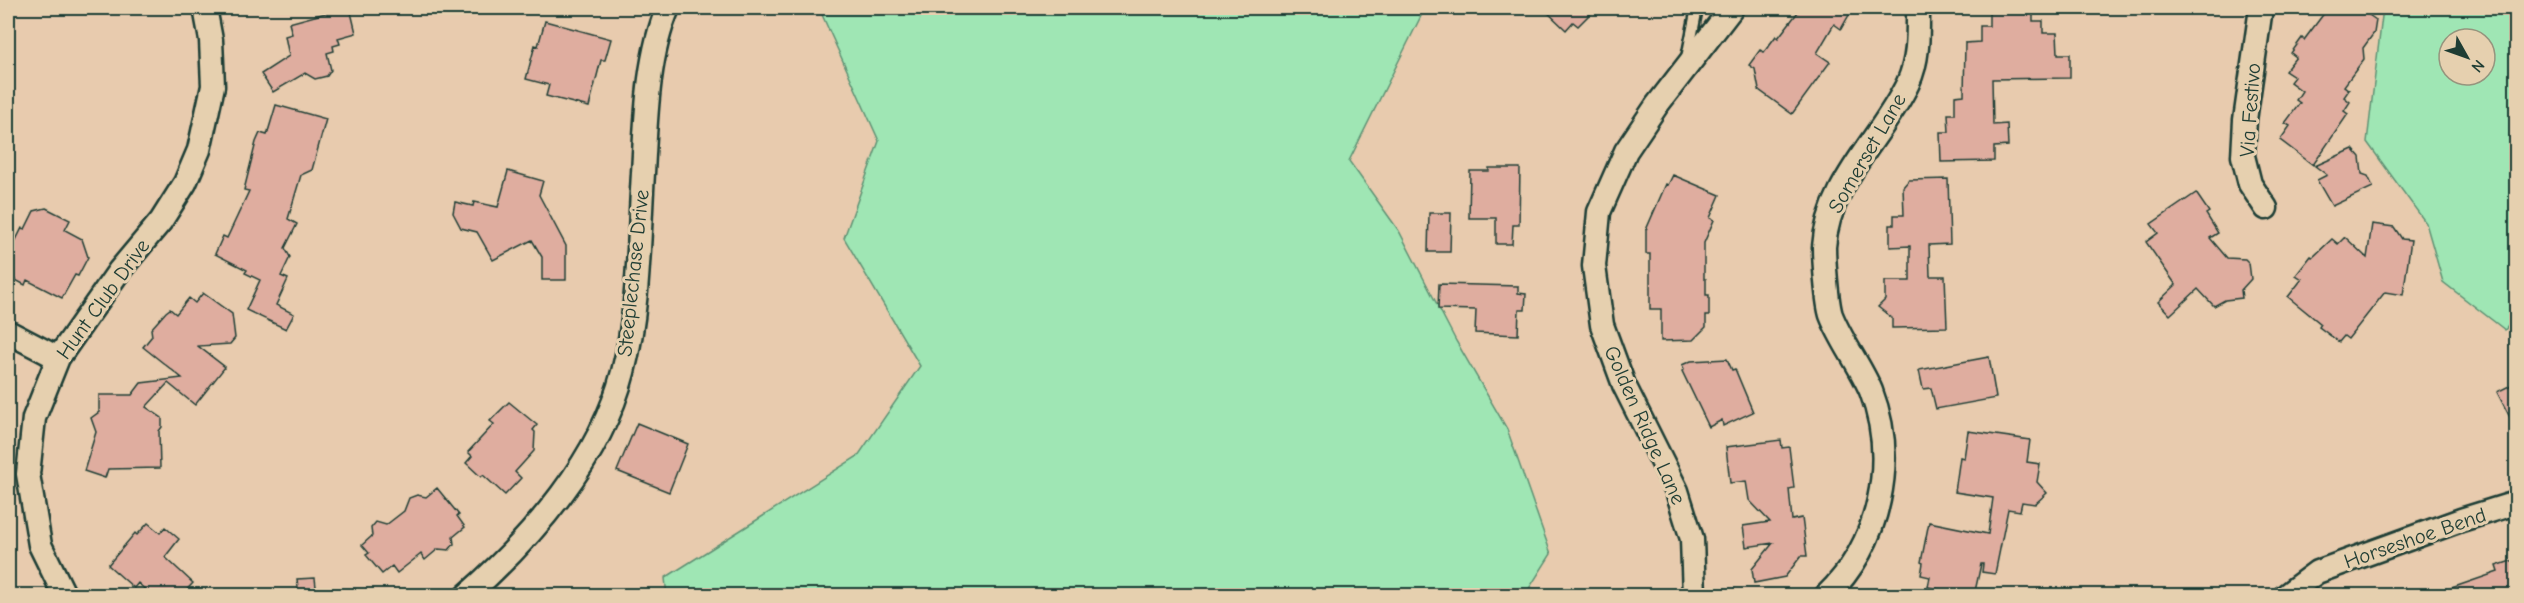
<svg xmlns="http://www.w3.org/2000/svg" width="2524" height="603" font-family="'Comic Neue',sans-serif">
  <rect width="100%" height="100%" fill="#e8cbae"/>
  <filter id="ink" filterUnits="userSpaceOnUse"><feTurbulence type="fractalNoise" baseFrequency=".0167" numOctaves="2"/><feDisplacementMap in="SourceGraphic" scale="12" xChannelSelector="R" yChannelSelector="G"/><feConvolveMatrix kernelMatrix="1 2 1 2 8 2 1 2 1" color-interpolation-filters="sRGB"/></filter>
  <g filter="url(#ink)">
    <path fill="#9fe6b4" stroke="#5f9274" stroke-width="1.5" fill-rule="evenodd" d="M819,8H1425L1349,161L1399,231L1456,341L1507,429L1551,554L1525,595L667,596L665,578L858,456L920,366L844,238L879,141Z
      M2383,8H2516V316L2505,330L2443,282L2426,223L2367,142ZM2449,39H2485V75H2449Z"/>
    <path fill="#dfad9f" stroke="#1f3d34" stroke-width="1.5" d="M344,8H350L356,33L338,38L340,44L333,46L334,51L327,53L331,70L327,76L315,79L305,73L273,92L261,74L289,56L285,36L292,34L289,23Z
      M1543,8H1596L1578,26L1573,22L1566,30Z
      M1801,8H1853L1841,29L1834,24L1817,53L1830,62L1792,114L1759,90L1755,69L1749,65L1760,50L1764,52L1776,36L1778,38Z
      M2328,8H2359L2376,20L2374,33L2363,48L2364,59L2344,86L2349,90L2344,97L2350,102L2344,111L2348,114L2313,165L2280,140L2290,126L2285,123L2300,103L2296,100L2302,91L2290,82L2294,77L2285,71L2296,57L2291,53L2302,38L2304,40Z
      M2033,10V21H2043V33H2057L2058,54H2070V78L1992,79L1993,125L2007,124L2008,146L1994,147V161L1941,162L1940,132H1949L1948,114H1955V96L1964,95L1965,43L1980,42V26H1989V11Z
      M545,21L611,39L605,60H601L589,107L546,96L549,85L526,79L535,45L538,46Z
      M276,105L326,119L312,170L301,175L288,219L297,224L285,248L290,257L281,276L288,279L276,305L294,314L286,329L246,310L260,280L245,273L247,270L215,254L223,236L227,238L249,191L244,190L256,142L260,133L267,135Z
      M2353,149L2360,157L2362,174L2368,176L2373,187L2332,206L2317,180L2327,175L2315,166Z
      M1489,168H1520L1519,225H1513L1512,244H1496V218H1469L1470,171H1489Z
      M508,171L543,181L539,195L566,246V280H542V257L532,240L493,260L477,232L461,228L453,213L455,202L473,206L474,202L498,207Z
      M1673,175L1720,195L1710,218L1714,220L1704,243V279H1706V295H1709V316H1706V327L1693,340L1661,341V309H1650V254H1646V230L1666,184L1668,185Z
      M1948,179L1950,244L1929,245L1930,276H1945L1947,327L1892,328V318L1878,307L1885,300V281H1910V246L1890,247V225H1894V215H1904L1903,187L1909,180Z
      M2196,193L2209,212L2206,214L2218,233L2210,238L2227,258L2245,259L2249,263L2251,279L2241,290L2242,298L2225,300L2214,306L2198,289L2170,315L2158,302L2176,285L2146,242L2158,233L2151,224Z
      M46,208L70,220L65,230L82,239L88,257L78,276L75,275L62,298L27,280L25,285L8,276V256L22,228L25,229L34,211Z
      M1429,213H1451L1450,252H1428Z
      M2372,224L2394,227L2402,239L2411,240L2403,295L2385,292L2348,339L2344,336L2339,342L2319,327L2321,324L2288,297L2302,279L2296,275L2311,256L2313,257L2332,239L2338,244L2345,237L2367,258Z
      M1439,284L1518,286V293L1526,294L1525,310H1519L1518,335L1475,333L1476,310L1438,309Z
      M203,293L232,314L235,338L230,344L198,346L225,367L195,405L168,383L146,407L162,418V427L159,431L160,468L108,469L105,478L84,471L96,432L91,418L99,412V395H132L141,383L182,378L143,347L152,336L151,329L166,312L170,309L176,314L189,298L195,303Z
      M1989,357L1996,398L1936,409L1931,388L1923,389L1919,370Z
      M1727,359L1732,370L1735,369L1753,412L1723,426L1722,420L1709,427L1682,371L1684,370L1682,365L1691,361Z
      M2517,382V431L2497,392Z
      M509,402L537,425L533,430L535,432L534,451L515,472L521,478L505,495L483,475L481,477L466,463L472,456L468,452L494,424L490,421Z
      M637,423L688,444L669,492L617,471Z
      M1968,431L2030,440L2027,462L2040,464L2037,482L2047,493L2035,504L2022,502L2020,511L2008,509L1995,574L1982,572L1983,564H1981L1974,596H1953L1954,592L1928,587L1930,577L1921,575L1923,563L1921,562L1929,522L1988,534L1993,498L1955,492L1960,457L1964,458Z
      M1781,440L1782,448L1789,447L1794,488L1789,489L1792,520L1802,518L1807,556H1801L1785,577L1754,583L1752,569L1773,543L1746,547L1743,526L1770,522L1749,500L1746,481L1730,483L1726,447Z
      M437,488L459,515L457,516L465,527L453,537L454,544L449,550L438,549L425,560L421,554L397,573L392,566L382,574L366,555L369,553L362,545L372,536L371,528L376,522L386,525L404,511L409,498L417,495L426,497Z
      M148,523L160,533L165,527L179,539L165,557L193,583L181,596H152L138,583L134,588L108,565L135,533L137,535Z
      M2517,559V596H2438L2437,593L2498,572L2496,566Z
      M315,578L317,596H299L297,579Z"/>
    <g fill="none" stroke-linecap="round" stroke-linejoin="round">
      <g stroke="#1f3d34" stroke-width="15">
        <path id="lane" d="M1687,58L1697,8"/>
      </g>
      <g stroke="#1f3d34" stroke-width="27">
        <path id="street" d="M2261,8L2245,120L2243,156L2250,184L2266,208
          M8,332L58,358
          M65,596L40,545L28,474L34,418L58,358L119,271L161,221L185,183L199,150L213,86L211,40L205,8
          M466,596C532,538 601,459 623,372C639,311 639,236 643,173C646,120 647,57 668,8
          M1694,596L1692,539L1677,491L1624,385L1602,325L1594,266L1599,212L1626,151L1657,105L1732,8
          M1826,596C1880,544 1898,461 1871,391C1860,365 1841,341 1831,315C1827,303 1824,260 1824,247C1828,183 1882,138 1908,83C1919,59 1918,33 1918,8
          M2285,596L2317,572L2461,520L2516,503"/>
      </g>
      <use href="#lane" stroke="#e6d0af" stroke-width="10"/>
      <use href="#street" stroke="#e6d0af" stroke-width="22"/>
    </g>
  </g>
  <g text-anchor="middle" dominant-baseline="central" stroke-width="6" stroke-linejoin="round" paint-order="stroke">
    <g font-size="21" fill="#1f3d34" stroke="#e6d0af">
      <text transform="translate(2250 110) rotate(-86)">Via Festivo</text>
      <text transform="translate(1867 153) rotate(-60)">Somerset Lane</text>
      <text transform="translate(633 273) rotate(-84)">Steeplechase Drive</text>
      <text transform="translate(103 299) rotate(-54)">Hunt Club Drive</text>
      <text transform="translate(1645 425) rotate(66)">Golden Ridge Lane</text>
      <text transform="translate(2415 538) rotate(-19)">Horseshoe Bend</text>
    </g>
  </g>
  <rect width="2524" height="603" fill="none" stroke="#e6d0af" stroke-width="30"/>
  <rect x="15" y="15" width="2494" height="573" fill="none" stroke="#1f3d34" stroke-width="2" filter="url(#ink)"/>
  <g transform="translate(2467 57) rotate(130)"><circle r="28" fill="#e6d0af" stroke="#96957e" stroke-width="1.5"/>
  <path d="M0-4.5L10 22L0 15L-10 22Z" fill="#1f3d34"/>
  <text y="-9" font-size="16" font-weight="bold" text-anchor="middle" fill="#1f3d34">N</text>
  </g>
</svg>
